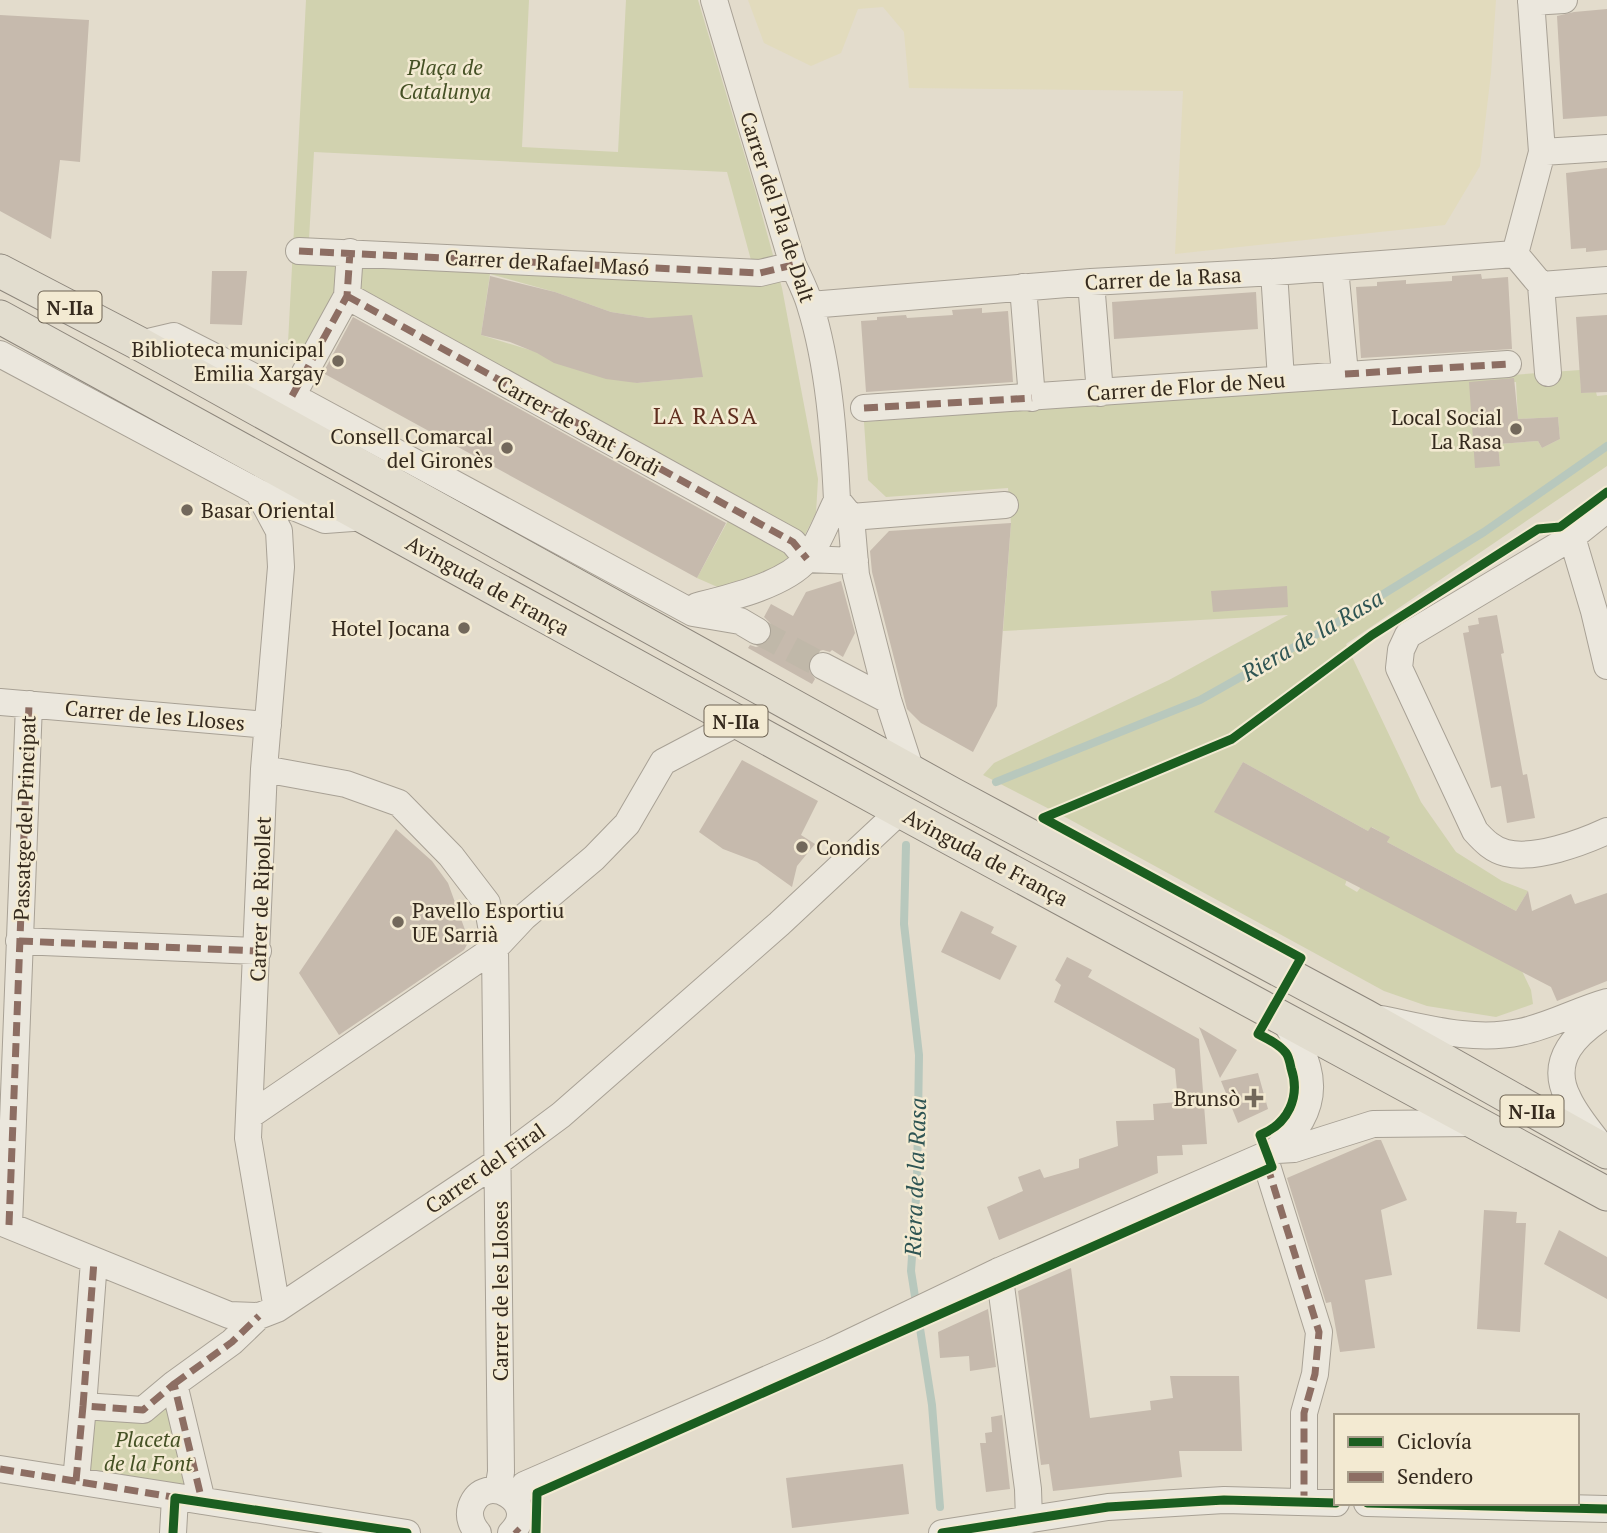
<svg xmlns="http://www.w3.org/2000/svg" width="1607" height="1533" font-family="'PT Serif',serif">
  <rect width="100%" height="100%" fill="#e3dccc"/>
  <path fill="#e2dbbd" d="M748,0H1496L1491,73L1480,166L1445,225L1175,254L1183,91L909,88L904,32L883,7L858,9L841,53L811,66L764,43Z"/>
  <path fill="#d1d2af" fill-rule="evenodd" d="M306,0H529L522,147L618,152L626,0H698L756,193L782,288L818,479L816,513L794,556L771,573L722,589L697,578L730,517L354,311L321,372L271,345L288,343ZM314,152L727,172L751,260L309,239ZM490,274L555,292L611,312L649,318L702,377L637,383L481,335Z
    M1580,370L1581,393L1596,392L1597,396L1607,395V466L1346,644L1421,802L1456,852L1502,881L1528,891L1516,911L1387,842L1389,837L1372,827L1368,831L1243,762L1215,812L1347,879L1345,885L1357,892L1361,887L1522,971L1531,990L1533,1004L1496,1017L1427,1006L1384,991L1067,818L983,775L994,763L1169,680L1288,615L1003,631L1011,523L1008,488L886,497L868,480L864,422ZM1516,382L1518,419L1558,417L1560,439L1542,448L1538,441L1498,444L1500,466L1470,385Z
    M174,1384L202,1501L76,1481L83,1406L143,1410Z"/>
  <g fill="none" stroke-linecap="round" stroke-linejoin="round">
    <path stroke="#b8c8bd" stroke-width="8" d="M996,782L1200,700L1333,625L1484,532L1607,446
      M906,845L904,924L919,1055L917,1183L911,1271L932,1405L940,1507"/>
  </g>
  <path fill="#c6baad" d="M1607,9V116L1563,119L1557,16L1574,12Z
    M0,15L89,20L80,162L60,160L51,239L0,211Z
    M1607,168V250L1586,252V248L1571,249L1566,173Z
    M212,271H247L242,325L210,324Z
    M1481,274L1482,279L1508,277L1512,349L1361,358L1356,287L1377,286V282L1406,280V284L1452,281V276Z
    M490,276L555,292L611,312L649,318L692,315L703,377L637,383L606,379L554,363L537,353L510,342L481,335Z
    M1256,292L1258,329L1114,339L1112,302Z
    M982,308V313L1008,311L1013,382L866,392L861,321L877,320V317L906,315L907,318L953,315L952,310Z
    M1607,315V392L1581,393L1576,317Z
    M353,317L726,523L697,578L323,373Z
    M1514,378L1518,419L1558,417L1560,439L1542,448L1538,441L1498,444L1500,466L1475,468L1469,382Z
    M1011,523L997,706L973,752L921,723L907,709L872,572L870,551L889,531Z
    M841,581L855,633L843,657L832,650L830,652L823,650L815,652L809,658L807,667L815,679L812,684L748,648L750,645L756,647L764,645L771,638L773,632L771,624L764,617L771,604L793,616L806,592Z
    M1287,586L1288,607L1213,612L1211,591Z
    M1497,615L1504,653L1501,654L1523,775L1527,774L1535,818L1507,823L1501,786L1491,788L1463,633L1469,632L1468,626L1479,624L1478,618Z
    M742,760L818,801L801,835L815,844L797,866L792,887L757,862L723,849L699,832Z
    M1243,762L1368,831L1371,827L1390,837L1387,842L1516,911L1528,891L1532,911L1571,894L1575,904L1607,893V981L1557,1001L1551,987L1214,812Z
    M396,829L432,861L448,883L469,941L464,950L339,1035L299,973Z
    M961,911L994,927L991,933L1017,946L1000,980L941,952Z
    M1067,957L1092,970L1088,977L1199,1039L1207,1144L1182,1145L1183,1155L1157,1156L1158,1173L999,1240L987,1207L1023,1191L1018,1177L1040,1169L1044,1178L1079,1168V1159L1118,1146L1116,1121L1154,1120L1153,1104L1178,1102L1175,1069L1054,1002L1061,985L1055,980Z
    M1199,1027L1237,1050L1220,1078Z
    M1258,1073L1268,1109L1238,1123L1221,1081Z
    M1376,1140H1381L1407,1200L1381,1210L1392,1275L1365,1280L1375,1348L1340,1352L1331,1302L1326,1303L1287,1178Z
    M1484,1210L1517,1212L1516,1223H1526L1520,1332L1477,1329Z
    M1559,1230L1607,1257V1299L1544,1264Z
    M1071,1268L1090,1418L1151,1410L1150,1401L1173,1398L1170,1376H1239L1242,1451H1179L1182,1477L1053,1491L1049,1464L1041,1465L1018,1291Z
    M988,1309L996,1367L970,1371L969,1356L940,1358L938,1332Z
    M1002,1415L1010,1489L986,1492L980,1443H986L985,1433L992,1432L991,1417Z
    M903,1464L909,1514L792,1528L786,1478Z"/>
  <g fill="none" stroke-linecap="round" stroke-linejoin="round">
    <path stroke="#c0b8a9" stroke-width="26" stroke-dasharray="26 13" stroke-linecap="butt" d="M757,631L823,666"/>
    <g stroke="#a8a195" stroke-width="28">
      <path id="minor" d="M714,0L793,265C799,278 806,291 810,305C829,365 834,437 837,500
        M1531,2L1564,0
        M1542,152L1607,148
        M299,251L760,273L793,265
        M1515,254L1542,152L1531,0
        M1515,254L1541,285L1548,373
        M1335,268L1345,374
        M1274,272L1281,379
        M1091,282L1100,393
        M1541,285L1607,280
        M1023,287L1032,398
        M347,296L793,542L807,559L855,561
        M810,305L1091,282L1274,272L1515,254
        M140,344L174,336L305,403L693,613L740,621L757,631
        M0,354L258,492L325,520L366,517
        M292,396L347,296L350,252
        M864,408L1508,364
        M258,492L279,531L281,567L264,769L248,1138L277,1309
        M837,500L851,517L856,575L888,700L911,771
        M1607,509L1572,537L1408,635L1401,650L1399,668L1475,831C1484,841 1493,850 1506,853C1535,860 1581,843 1607,831
        M851,517L1005,505
        M1572,537L1594,611L1607,666
        M694,612L697,606C729,598 785,585 807,559C818,545 829,516 837,500
        M823,666L888,700
        M0,702L268,725
        M264,769L346,784L399,803L451,856L487,903L495,948L501,1472L498,1490
        M19,941L258,951
        M1381,1019C1426,1028 1474,1042 1520,1032C1550,1026 1578,1010 1607,1002
        M249,1116L495,948L524,917L594,858L627,824L663,762L739,722
        M1602,1148C1591,1132 1576,1116 1568,1098C1548,1059 1577,1033 1607,1014
        M1277,1150C1284,1140 1295,1131 1301,1120C1322,1082 1303,1051 1283,1018
        M1264,1156L1319,1332L1315,1374L1304,1413V1502
        M0,1222L229,1315L259,1316L277,1309L499,1161L561,1115L779,924L900,811
        M9,1225L29,704
        M999,1271L1028,1489L1029,1520
        M174,1384L232,1342L259,1316
        M83,1406L94,1261
        M0,1469L407,1533
        M76,1481L83,1406L143,1410L174,1384L202,1501
        M515,1501L524,1485L832,1351L999,1271L1277,1150L1294,1149L1373,1124L1474,1123
        M1367,1503L1607,1509
        M173,1533L175,1498
        M478,1533C472,1526 468,1517 471,1507C484,1469 542,1503 511,1533
        M942,1533L1108,1507L1224,1500L1336,1503"/>
    </g>
    <g stroke="#8d867c" stroke-width="35">
      <path id="major" d="M0,271L140,344L952,794L1365,1016L1607,1152
        M0,317L900,811L1607,1194"/>
    </g>
    <use href="#minor" stroke="#ebe7dd" stroke-width="26"/>
    <use href="#major" stroke="#e2ddcf" stroke-width="33"/>
    <path stroke="#8d6e63" stroke-width="7" stroke-dasharray="14 7" stroke-linecap="butt" d="M299,251L760,273L793,265
      M347,296L793,542L807,559
      M1345,374L1508,364
      M292,396L347,296L350,252
      M864,408L1032,398
      M19,941L258,951
      M1267,1165L1319,1332L1315,1374L1304,1413V1502
      M9,1225L29,704
      M174,1384L232,1342L259,1316
      M83,1406L94,1261
      M0,1469L179,1498
      M76,1481L83,1406L143,1410L174,1384L202,1501
      M515,1529L519,1533"/>
    <g stroke="#f3ead2" stroke-width="13">
      <path id="cycleway" d="M1043,818L1232,739L1372,635L1538,529L1560,527L1607,492
        M1367,1503L1607,1509
        M173,1533L175,1498L407,1533
        M536,1533L537,1493L1272,1167L1260,1135C1288,1124 1301,1097 1291,1068C1290,1063 1289,1057 1286,1053C1279,1044 1268,1039 1258,1034L1301,958L1043,818
        M942,1533L1108,1507L1224,1500L1336,1503"/>
    </g>
    <use href="#cycleway" stroke="#1b5e20" stroke-width="9"/>
  </g>
  <g fill="#72685b" stroke="#f3ead2" stroke-width="2.5">
    <circle cx="338" cy="361" r="7"/>
    <circle cx="1516" cy="429" r="7"/>
    <circle cx="507" cy="448" r="7"/>
    <circle cx="187" cy="510" r="7"/>
    <circle cx="464" cy="628" r="7"/>
    <circle cx="802" cy="847" r="7"/>
    <circle cx="398" cy="922" r="7"/>
    <path d="M1250.5 1087.5h7v7h7v7h-7v7h-7v-7h-7v-7h7z"/>
  </g>
  <g text-anchor="middle" dominant-baseline="central" stroke-width="5" stroke-linejoin="round" paint-order="stroke">
    <g fill="#f3ead2" stroke="#6e6454" stroke-width="2">
      <rect x="38.5" y="291.5" width="63" height="31" rx="5"/>
      <rect x="704.5" y="705.5" width="63" height="31" rx="5"/>
      <rect x="1500.5" y="1095.5" width="63" height="31" rx="5"/>
    </g>
    <g font-size="19" font-weight="bold" fill="#352a1e">
      <text x="70" y="307">N-IIa</text>
      <text x="736" y="721">N-IIa</text>
      <text x="1532" y="1111">N-IIa</text>
    </g>
    <g font-size="21" font-style="italic" fill="#455125" stroke="#f3ead2">
      <text x="445" y="67">Plaça de<tspan x="445" dy="24">Catalunya</tspan></text>
      <text x="148" y="1439">Placeta<tspan x="148" dy="24">de la Font</tspan></text>
    </g>
    <g font-size="21" fill="#352a1e" stroke="#f3ead2">
      <text transform="translate(778 207) rotate(72)">Carrer del Pla de Dalt</text>
      <text transform="translate(547 262) rotate(3)">Carrer de Rafael Masó</text>
      <text transform="translate(1163 278) rotate(-3)">Carrer de la Rasa</text>
      <text transform="translate(1186 386) rotate(-4)">Carrer de Flor de Neu</text>
      <text transform="translate(579 425) rotate(29)">Carrer de Sant Jordi</text>
      <text transform="translate(488 585) rotate(29)">Avinguda de França</text>
      <text transform="translate(155 715) rotate(5)">Carrer de les Lloses</text>
      <text transform="translate(24 818) rotate(-88)">Passatge del Principat</text>
      <text transform="translate(986 857) rotate(28)">Avinguda de França</text>
      <text transform="translate(260 899) rotate(-88)">Carrer de Ripollet</text>
      <text transform="translate(485 1168) rotate(-35)">Carrer del Firal</text>
      <text transform="translate(500 1291) rotate(-90)">Carrer de les Lloses</text>
    </g>
    <g font-size="21" fill="#352a1e" stroke="#f3ead2" text-anchor="end">
      <text x="324" y="349">Biblioteca municipal<tspan x="324" dy="24">Emilia Xargay</tspan></text>
      <text x="1502" y="417">Local Social<tspan x="1502" dy="24">La Rasa</tspan></text>
      <text x="493" y="436">Consell Comarcal<tspan x="493" dy="24">del Gironès</tspan></text>
      <text x="201" y="510" text-anchor="start">Basar Oriental</text>
      <text x="450" y="628">Hotel Jocana</text>
      <text x="816" y="847" text-anchor="start">Condis</text>
      <text x="412" y="910" text-anchor="start">Pavello Esportiu<tspan x="412" dy="24">UE Sarrià</tspan></text>
      <text x="1240" y="1098">Brunsò</text>
    </g>
    <g font-size="23" letter-spacing="2" fill="#602e1f" stroke="#f3ead2">
      <text x="706" y="415">LA RASA</text>
    </g>
    <g font-size="23" font-style="italic" fill="#2e5453" stroke="#f3ead2">
      <text transform="translate(1312 635) rotate(-30)">Riera de la Rasa</text>
      <text transform="translate(915 1177) rotate(-88)">Riera de la Rasa</text>
    </g>
  </g>
  <rect x="1334" y="1414" width="245" height="91" fill="#f3ead2" stroke="#a79d8a" stroke-width="2"/>
  <rect x="1348" y="1437" width="35" height="10" fill="#1b5e20" stroke="#a79d8a" stroke-width="2"/>
  <text x="1397" y="1449" font-size="21" fill="#352a1e">Ciclovía</text>
  <rect x="1348" y="1472" width="35" height="10" fill="#8d6e63" stroke="#a79d8a" stroke-width="2"/>
  <text x="1397" y="1484" font-size="21" fill="#352a1e">Sendero</text>
</svg>
